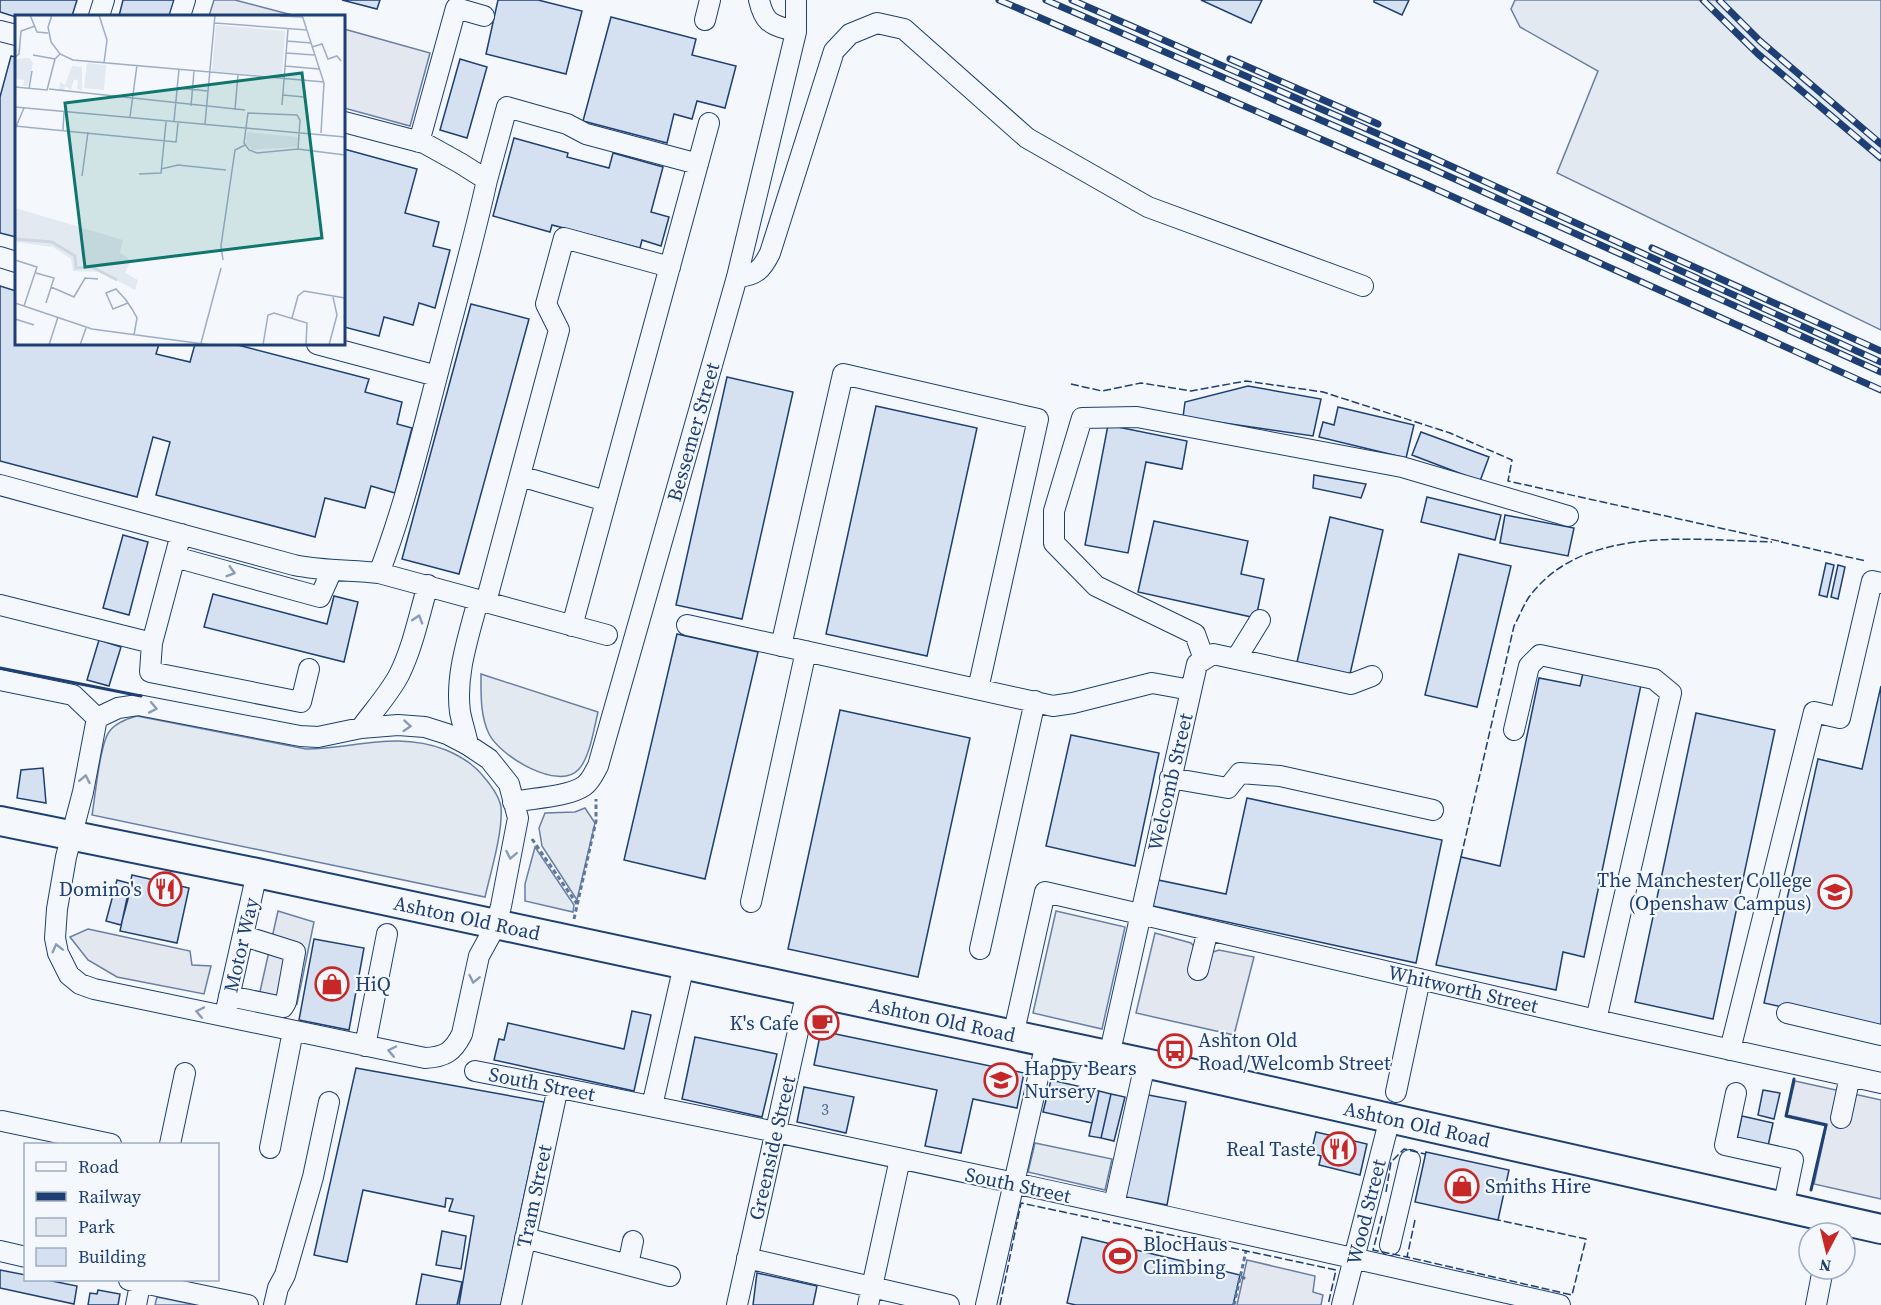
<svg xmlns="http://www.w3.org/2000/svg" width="1881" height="1305" font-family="'Source Serif 4',serif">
  <rect width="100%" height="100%" fill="#f4f7fb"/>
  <path fill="#e3e9f0" stroke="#687fa3" stroke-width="1.5" d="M1515,0H1881V330L1557,173L1598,71L1520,27L1511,9Z
    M481,674L598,712C594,728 590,757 579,769C559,792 500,756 489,734C480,715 481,694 481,674Z
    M137,716L306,749C356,748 397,731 446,750C460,756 473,763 483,776C490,784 499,795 501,807C503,832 491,871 485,897L92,815C95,798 100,744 109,732C115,723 126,719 137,716Z
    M585,808L595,823L577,900L542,846L539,828L545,813L575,812Z
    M535,847L574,905L573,912L525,901V884Z
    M1056,911L1125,927L1102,1029L1033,1013Z
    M1035,1143L1112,1159L1105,1190L1028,1172Z
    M157,1297L196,1305H155Z"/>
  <path fill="#e3e8f0" stroke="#687fa3" stroke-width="1.5" d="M214,0H235L296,16H209Z
    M344,29L430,53L410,126L344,108Z
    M278,911L314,922L297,1004L259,996Z
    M88,929L190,951L192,965L211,966L204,994L117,977L88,960L70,937Z
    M1155,933L1191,943L1197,950L1210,953L1219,950L1254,957L1234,1035L1136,1013Z
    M1795,1081L1881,1100V1199L1814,1184L1827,1124L1787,1115Z
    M1247,1260L1315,1276L1313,1292L1323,1295L1321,1305H1237Z"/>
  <path fill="#d5e0f0" stroke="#1d3f73" stroke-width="1.5" d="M0,0H77L72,16L16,17L0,12Z
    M123,0H174L169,16H119Z
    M342,0H380L377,9Z
    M498,0H538L582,11L566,74L486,54Z
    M1201,0H1262L1251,23Z
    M1374,0H1409L1402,15L1374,2Z
    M611,17L696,39L692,55L736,66L725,108L697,101L692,119L674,114L667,143L583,121Z
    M11,56L16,57V237L0,233V97Z
    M460,59L487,67L467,138L440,130Z
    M514,138L568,153L567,157L609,168L613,153L663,167L651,212L669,217L661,246L642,240L640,248L552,225L550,232L493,216Z
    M344,149L417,169L405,213L439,222L433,246L450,250L435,308L419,303L413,325L384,317L379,336L344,327Z
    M0,286L16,291V344H159L156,354L190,362L195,344H234L369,379L365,392L402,402L397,424L412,428L395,493L371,486L365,508L325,498L315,537L156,495L170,442L153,437L137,497L0,461Z
    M471,304L529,319L459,574L402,559Z
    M727,377L793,392L742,619L676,605Z
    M1248,386L1321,399L1313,436L1183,417L1185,402Z
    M876,406L977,428L927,656L826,634Z
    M1338,407L1414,425L1406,458L1319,437L1323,422L1334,425Z
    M1108,425L1187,441L1182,469L1146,462L1128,553L1085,545Z
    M1421,432L1489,457L1480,481L1412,455Z
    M1314,475L1366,484L1361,498L1313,488Z
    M1427,497L1501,515L1495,540L1421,522Z
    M1505,515L1574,528L1568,556L1500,543Z
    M1330,517L1383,530L1350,674L1297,662Z
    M1154,521L1248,541L1241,574L1264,579L1256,618L1138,592Z
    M123,535L148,542L129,615L103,608Z
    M1459,554L1511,566L1477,707L1425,695Z
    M1826,563L1834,565L1827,597L1819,595Z
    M1838,565L1845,567L1838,599L1831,597Z
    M213,594L327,624L334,596L358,602L344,662L204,627Z
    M677,634L758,652L705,879L624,860Z
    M99,640L121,647L109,686L87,680Z
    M1583,673L1641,685L1584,957L1563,952L1556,990L1436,965L1461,857L1500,866L1539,678L1580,686Z
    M1881,686V1029L1764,1003L1818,759L1862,769Z
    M840,710L970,738L918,977L788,949Z
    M1696,713L1775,730L1713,1019L1635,1002Z
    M1071,735L1159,753L1135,866L1046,846Z
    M43,768L46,803L17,798L21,770Z
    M1247,798L1442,840L1416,963L1153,906L1158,880L1226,894Z
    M132,875L189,888L177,943L120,931Z
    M117,880L132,884L121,925L106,921Z
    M314,939L364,948L349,1030L299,1020Z
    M632,1011L651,1015L634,1091L494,1060L499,1039L504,1040L508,1023L624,1049Z
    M821,1031L1024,1073L1017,1108L973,1099L961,1153L925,1146L937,1090L814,1065Z
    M695,1037L777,1054L762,1117L682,1099Z
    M356,1068L544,1102L501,1305H459L474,1216L449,1211L453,1199L446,1198L445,1207L363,1190L347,1262L314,1255Z
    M1051,1080L1099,1091L1092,1123L1043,1112Z
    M804,1087L854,1097L846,1133L797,1122Z
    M1763,1090L1780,1093L1774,1119L1758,1115Z
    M1099,1091L1111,1094L1101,1138L1089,1136Z
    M1111,1094L1125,1097L1114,1141L1101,1138Z
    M1143,1094L1186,1102L1167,1205L1121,1196Z
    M1742,1116L1773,1123L1768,1146L1737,1139Z
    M1316,1132L1367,1144L1360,1175L1319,1165L1321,1156L1311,1153Z
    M1426,1152L1509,1170L1498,1220L1415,1202Z
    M442,1231L466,1236L461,1269L436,1265Z
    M1082,1237L1240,1275L1233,1305H1076L1067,1303Z
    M0,1270L26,1275V1280H47L77,1286L74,1304L0,1288Z
    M757,1273L817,1286L813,1305H753Z
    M422,1274L462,1282L457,1305H416Z
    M98,1290L120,1294L118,1305H88L90,1293L97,1294Z"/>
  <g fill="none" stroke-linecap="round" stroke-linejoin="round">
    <g stroke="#1d3f73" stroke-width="22">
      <path id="minor" d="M759,0C765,26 773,24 796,32
        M99,16L104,0
        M180,16L185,0
        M705,20L710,0
        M0,31L16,35
        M344,122L424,143L460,163L487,180C472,248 453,313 436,380C419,445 403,511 379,573
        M419,142L456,8L484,16
        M487,180L507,107L567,124L586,134L698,164
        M0,257L16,262
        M737,277C756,276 762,269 770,253L834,51L850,34L877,23L904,29L1027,138L1148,207L1363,286
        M317,344L437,376
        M520,476L606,501
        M0,485L294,565C322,571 351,570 379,573L607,635
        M181,534L152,643L150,672L301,702L309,669
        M175,557L320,597L332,570
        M486,602L559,330L546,304L564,238L670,267
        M0,605L152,643
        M687,625L1053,706L1073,703L1152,683L1191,690
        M572,626L709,123
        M781,646L843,374L1038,419L978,689
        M1204,659L1195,634L1096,586L1054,543V511L1082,418L1137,417L1402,467L1568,516
        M1236,659L1260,620
        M0,680L73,695L97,718L83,792L66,857L57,909L55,938L58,953L69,975L80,984L94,989L425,1058C445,1057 453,1052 462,1034L479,956L496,925L501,906L518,818L509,784L489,759L468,745L447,734L425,727L398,725L361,728L318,737L300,736L138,705L118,708L97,718
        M361,728C374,710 389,694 399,675C413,647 419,615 428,585
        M1514,730L1529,666L1540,655L1654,679L1671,693L1596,1020
        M468,745C466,734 462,723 460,712C455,674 469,636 478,600
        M1170,778L1228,788L1240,773L1280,776L1433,810
        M513,802C533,798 568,797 584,786C591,781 594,773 598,766L737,277L796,32V0
        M751,902L806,651
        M980,949L1035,701
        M1198,970L1208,930
        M229,996L283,1007L286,1002L295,952L244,936
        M227,1006L257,873
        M1787,1013L1881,1035
        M1013,1036L1045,892L1596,1020L1881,1083
        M365,1046L387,934
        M1730,1050L1814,712L1840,718L1872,581L1881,583
        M1109,1056L1197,664L1213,654L1351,684L1372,676
        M475,1071C838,1142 1199,1223 1560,1305
        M1396,1092L1420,979
        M1736,1093L1725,1145L1793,1160L1783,1208
        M652,1106L684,965
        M1841,1118L1850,1076
        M2,1121L111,1144
        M170,1144L185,1073
        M270,1148L293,1031
        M1114,1205L1145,1064
        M525,1238L670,1276
        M1390,1245L1410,1160
        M0,1251L26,1257
        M747,1258L949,1305
        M628,1265L633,1241
        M129,1280L248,1305
        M136,1305L141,1280
        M274,1305L278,1288L285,1275L313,1177L329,1102
        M511,1305L558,1087
        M737,1305L807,991
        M868,1305L900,1159
        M986,1305L1046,1043
        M1342,1305L1390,1118
        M1816,1305L1823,1269"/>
    </g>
    <g stroke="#1d3f73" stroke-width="32">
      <g id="highway">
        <path id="s1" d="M0,821L257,873L1163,1067L1881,1229"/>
      </g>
    </g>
    <path stroke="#5e769c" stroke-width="3" stroke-dasharray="4.5 3" stroke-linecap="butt" d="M532,839L577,904
      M574,919L596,821V799
      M1241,1277L1247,1279
      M1234,1305L1246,1251"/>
    <use href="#minor" stroke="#f4f7fb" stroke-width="20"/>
    <use href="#highway" stroke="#f4f7fb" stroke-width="28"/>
    <g stroke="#1d3f73" stroke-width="7">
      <path id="rail" d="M999,0L1420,182L1881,390
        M1046,0L1426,166L1881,372
        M1072,0L1431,157L1881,362
        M1703,0L1758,54L1881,158
        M1719,0L1760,41L1881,144
        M1230,59L1378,124
        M1652,248L1881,351"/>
    </g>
    <use href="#rail" stroke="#f4f7fb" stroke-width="4.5" stroke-dasharray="14" stroke-linecap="butt"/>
    <path stroke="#1d3f73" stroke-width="1.5" stroke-dasharray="8 3" stroke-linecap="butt" d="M1071,384L1102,391L1141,383L1191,391L1246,381L1323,392L1450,433L1512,460L1508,481L1783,542
      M1781,542L1866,561
      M1461,857L1514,626C1519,617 1523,606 1529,597C1583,524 1693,540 1772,542
      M1386,1192L1391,1162L1404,1149L1425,1154
      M1382,1216L1373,1250L1407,1257
      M1415,1220L1407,1257L1572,1295L1586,1239L1498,1220
      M1000,1305L1021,1203L1336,1270L1328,1305"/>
    <path stroke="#1d3f73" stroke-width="3" d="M0,668L141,696
      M1794,1079L1786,1116L1826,1125L1811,1190"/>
  </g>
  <defs><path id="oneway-chevron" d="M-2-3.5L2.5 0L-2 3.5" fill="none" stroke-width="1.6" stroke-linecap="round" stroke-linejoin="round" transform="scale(1.5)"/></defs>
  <g stroke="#889bb7">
    <use href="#oneway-chevron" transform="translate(231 572) rotate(16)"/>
    <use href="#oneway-chevron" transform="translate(418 619) rotate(-73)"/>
    <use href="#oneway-chevron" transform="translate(153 708) rotate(11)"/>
    <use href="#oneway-chevron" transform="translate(407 726) rotate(5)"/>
    <use href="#oneway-chevron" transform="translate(85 779) rotate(-79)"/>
    <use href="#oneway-chevron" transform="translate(511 855) rotate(101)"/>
    <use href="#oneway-chevron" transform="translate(57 948) rotate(-104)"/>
    <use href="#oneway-chevron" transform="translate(474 979) rotate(102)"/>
    <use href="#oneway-chevron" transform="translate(200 1012) rotate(-168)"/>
    <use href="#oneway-chevron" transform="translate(392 1051) rotate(-168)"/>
  </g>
  <defs>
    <g id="restaurant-ring" transform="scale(1.725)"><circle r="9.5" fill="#f4f7fb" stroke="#c62828" stroke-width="1.5"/><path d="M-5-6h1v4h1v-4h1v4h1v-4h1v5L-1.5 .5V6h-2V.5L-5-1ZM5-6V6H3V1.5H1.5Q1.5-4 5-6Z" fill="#c62828"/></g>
    <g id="university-ring" transform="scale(1.725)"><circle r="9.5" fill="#f4f7fb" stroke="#c62828" stroke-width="1.5"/><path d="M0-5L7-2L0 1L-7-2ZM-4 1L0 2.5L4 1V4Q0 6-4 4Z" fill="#c62828"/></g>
    <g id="shop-ring" transform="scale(1.725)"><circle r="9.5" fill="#f4f7fb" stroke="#c62828" stroke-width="1.5"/><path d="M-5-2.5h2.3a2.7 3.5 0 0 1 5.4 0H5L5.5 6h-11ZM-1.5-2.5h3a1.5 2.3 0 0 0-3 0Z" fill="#c62828"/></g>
    <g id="cafe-ring" transform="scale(1.725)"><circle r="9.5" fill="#f4f7fb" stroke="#c62828" stroke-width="1.5"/><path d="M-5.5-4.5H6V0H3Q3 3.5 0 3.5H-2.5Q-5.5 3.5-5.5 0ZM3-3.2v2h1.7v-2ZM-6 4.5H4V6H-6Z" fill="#c62828"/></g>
    <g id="bus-ring" transform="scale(1.725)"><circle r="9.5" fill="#f4f7fb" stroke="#c62828" stroke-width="1.5"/><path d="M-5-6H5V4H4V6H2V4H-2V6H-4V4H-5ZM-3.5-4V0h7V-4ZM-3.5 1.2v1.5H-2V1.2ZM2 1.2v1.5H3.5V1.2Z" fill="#c62828"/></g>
    <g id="school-ring" transform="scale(1.725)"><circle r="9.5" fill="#f4f7fb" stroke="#c62828" stroke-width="1.5"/><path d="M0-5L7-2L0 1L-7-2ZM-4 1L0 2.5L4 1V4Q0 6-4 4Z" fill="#c62828"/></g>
    <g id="stadium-ring" transform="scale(1.725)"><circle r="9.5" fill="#f4f7fb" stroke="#c62828" stroke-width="1.5"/><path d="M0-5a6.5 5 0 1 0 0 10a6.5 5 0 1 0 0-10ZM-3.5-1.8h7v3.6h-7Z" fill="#c62828"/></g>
  </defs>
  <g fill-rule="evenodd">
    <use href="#restaurant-ring" x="165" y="889"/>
    <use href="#university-ring" x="1835" y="892"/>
    <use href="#shop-ring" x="332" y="984"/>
    <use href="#cafe-ring" x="822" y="1023"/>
    <use href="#bus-ring" x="1175" y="1051"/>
    <use href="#school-ring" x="1001" y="1080"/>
    <use href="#restaurant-ring" x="1339" y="1149"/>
    <use href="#shop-ring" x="1462" y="1186"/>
    <use href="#stadium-ring" x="1120" y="1256"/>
  </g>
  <g text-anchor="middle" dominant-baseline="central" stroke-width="4.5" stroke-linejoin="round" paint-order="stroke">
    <g font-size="16" fill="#4b6792">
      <text x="825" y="1109">3</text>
    </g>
    <g font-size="20" fill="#1d3f73" stroke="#f4f7fb">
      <text transform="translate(693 432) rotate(-74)">Bessemer Street</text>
      <text transform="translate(1170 782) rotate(-77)">Welcomb Street</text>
      <text stroke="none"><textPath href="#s1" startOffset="477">Ashton Old Road</textPath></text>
      <text transform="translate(241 945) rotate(-77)">Motor Way</text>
      <text transform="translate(1463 989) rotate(13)">Whitworth Street</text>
      <text stroke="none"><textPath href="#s1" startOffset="963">Ashton Old Road</textPath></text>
      <text transform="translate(542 1084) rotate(11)">South Street</text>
      <text stroke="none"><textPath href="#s1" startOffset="1449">Ashton Old Road</textPath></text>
      <text transform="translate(772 1148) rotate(-77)">Greenside Street</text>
      <text transform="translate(1018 1185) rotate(12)">South Street</text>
      <text transform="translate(534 1196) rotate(-78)">Tram Street</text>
      <text transform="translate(1366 1212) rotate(-76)">Wood Street</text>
    </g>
    <g font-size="20" fill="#1d3f73" stroke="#f4f7fb" text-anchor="start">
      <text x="1812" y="880" text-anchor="end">The Manchester College<tspan x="1812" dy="23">(Openshaw Campus)</tspan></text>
      <text x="142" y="889" text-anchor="end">Domino's</text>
      <text x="355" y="984">HiQ</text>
      <text x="799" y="1023" text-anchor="end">K's Cafe</text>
      <text x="1198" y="1040">Ashton Old<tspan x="1198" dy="23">Road/Welcomb Street</tspan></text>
      <text x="1024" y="1068">Happy Bears<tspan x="1024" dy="23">Nursery</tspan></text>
      <text x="1316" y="1149" text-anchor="end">Real Taste</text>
      <text x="1485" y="1186">Smiths Hire</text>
      <text x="1143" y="1244">BlocHaus<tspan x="1143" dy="23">Climbing</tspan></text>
    </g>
  </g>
  <g transform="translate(15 15)">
    <rect width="330" height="330" fill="#f4f7fb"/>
    <path d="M201,10L270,16L267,62L197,56ZM14,43L18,48L13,71H8L9,65L0,64V44ZM72,48L91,50L89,75L69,73ZM57,51L67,52V75L62,74L63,66L59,64L56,75L50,71L49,76H44L45,67L50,70ZM232,117L283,122L282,132L237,135L231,129ZM0,193L108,225L105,238L116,245L110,258L123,265L120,275L86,257L58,256L56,244L38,232L0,227Z" fill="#e3e9f0"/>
    <path fill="none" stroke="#cfd7e4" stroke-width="3" d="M0,224L37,227L60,241L61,253L77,252L102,265"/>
    <path fill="none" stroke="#9eadc5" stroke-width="1.5" d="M15,0L22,17L33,18M37,0L33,12L36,27L45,39L58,45L309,67M84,0L92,25L89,48M287,0L309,68L306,118M265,1L287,2M200,8L292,15M272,26L296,28M297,32L307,29L313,44L322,41L326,46M271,38L299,40M18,40L40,44M0,42L4,39L6,16L20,11M270,51L304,54M0,72L32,75L40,44L45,39M163,73L193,76M14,74L17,56M34,74L230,95M268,80L289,82M267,90L273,14M176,91L179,56M0,92L330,122M220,95L223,59M115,102L122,50M159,106L164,54M190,109L200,0M0,111L161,127L163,108M0,114L9,93M48,115L49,97M283,134L242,138L234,135L229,128L233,98L282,100L285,105L283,134L330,140M146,154L163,150L211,155M124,159L146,158L151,107M67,161L73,117M0,245L22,252L9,291M208,245L206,231L220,135L230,130M21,258L39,263L31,288M36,272L59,282L70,263L83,264M0,288L77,314L196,330M113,288L98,294L91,278L101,274L111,285L117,294L122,303L119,320M277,303L283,281L289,276L330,283M0,304L19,310M186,328L206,253M34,330L43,302M65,330L71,313M248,330L253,300L259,298L292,308L291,330M314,330L322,300L318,282"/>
    <path fill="#0f766e" fill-opacity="0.15" stroke="#0f766e" stroke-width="3" d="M287,58L307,223L70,252L50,88Z"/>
    <rect width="330" height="330" fill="none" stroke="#1d3f73" stroke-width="3"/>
  </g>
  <rect x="24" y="1143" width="195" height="138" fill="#f4f7fb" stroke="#9eadc5" stroke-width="1.5"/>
  <rect x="36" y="1162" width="30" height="9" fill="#f4f7fb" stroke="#9eadc5" stroke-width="1.5"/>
  <text x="78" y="1173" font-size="18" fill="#1d3f73">Road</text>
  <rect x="36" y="1192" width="30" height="9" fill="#1d3f73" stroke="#9eadc5" stroke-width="1.5"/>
  <text x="78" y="1203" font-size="18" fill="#1d3f73">Railway</text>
  <rect x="36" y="1218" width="30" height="18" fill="#e3e9f0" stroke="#9eadc5" stroke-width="1.5"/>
  <text x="78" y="1233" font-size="18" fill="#1d3f73">Park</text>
  <rect x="36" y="1248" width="30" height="18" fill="#d5e0f0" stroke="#9eadc5" stroke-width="1.5"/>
  <text x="78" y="1263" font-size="18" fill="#1d3f73">Building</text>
  <g transform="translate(1827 1251) rotate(187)"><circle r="28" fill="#f4f7fb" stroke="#9eadc5" stroke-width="1.5"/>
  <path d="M0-4.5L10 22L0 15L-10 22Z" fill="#c62828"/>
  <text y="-9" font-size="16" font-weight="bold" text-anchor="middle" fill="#1d3f73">N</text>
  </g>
</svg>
